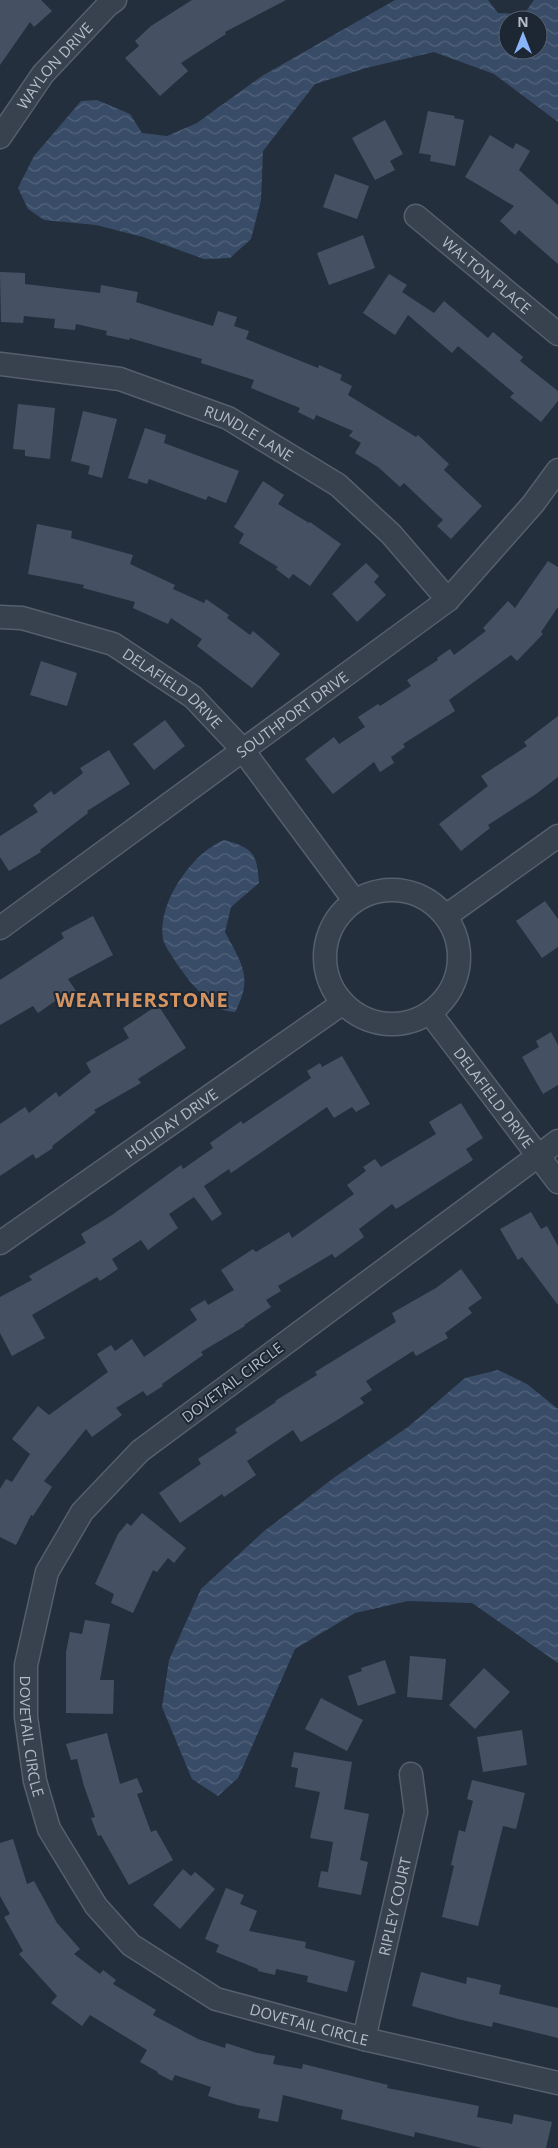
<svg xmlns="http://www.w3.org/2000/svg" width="558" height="2148" font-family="'Open Sans',sans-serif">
  <defs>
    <pattern id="water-waves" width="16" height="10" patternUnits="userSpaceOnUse" patternTransform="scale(1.25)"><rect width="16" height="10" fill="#394c67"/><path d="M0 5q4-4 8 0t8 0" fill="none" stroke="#53647b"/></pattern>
  </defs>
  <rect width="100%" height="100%" fill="#242f3e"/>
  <path fill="url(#water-waves)" fill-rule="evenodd" d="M395,0H488L498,13L524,14L534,0H558V122L494,74L434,52L366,68L315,84L263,151L261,200L251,239L230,258L204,259L143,237L96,225L44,220L28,209L18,188L34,156L81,101L97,100L130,114L142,133L167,136L197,123L262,76ZM508,20H538V50H508Z
    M224,840C253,848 257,853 259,883L231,907L225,932C241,963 254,977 235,1012C211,1009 211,1003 195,987C188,980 164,947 163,939C157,903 192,853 224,840Z
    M498,1370L527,1384L558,1409V1663L472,1603L408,1601L355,1613L295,1649L238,1778L218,1796L192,1779L162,1707L169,1660L201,1589L263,1532L335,1477L408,1427L465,1378Z"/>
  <path fill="#455162" d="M0,0H41L52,11L34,27L30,22L0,65Z
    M192,0H286L225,32L226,34L181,63L188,71L160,96L125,58L139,46L135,41L151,26Z
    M428,111L455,116L454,118L464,120L455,166L430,161L431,155L419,153Z
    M385,120L403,154L390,161L395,170L375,180L352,138Z
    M490,135L513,149L516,143L530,151L519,170L558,205V264L519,230L515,235L500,221L514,206L465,177Z
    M335,174L369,186L357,219L323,207Z
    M363,235L375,268L329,285L317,253Z
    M0,272L25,273V284L100,293L101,285L138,292L136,302L213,326L218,311L237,317L234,326L249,331L246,339L318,368L319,365L342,375L340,380L352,386L348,395L416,437L418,435L449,464L444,470L482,506L451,539L437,526L443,520L404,483L400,487L378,467L355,453L361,443L349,436L353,431L316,415L314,420L298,412L300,408L251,388L254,380L201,363L202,359L130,338L129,340L106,335L107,331L76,324L75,330L54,328L55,319L24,316L23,323L1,322Z
    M389,274L407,285L402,292L434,313L444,301L488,338L493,332L523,357L520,361L558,391V401L541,422L510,397L514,393L458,346L452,353L408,315L395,335L363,313Z
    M18,404L55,408L50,459L25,456V450L13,449Z
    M83,411L117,419L102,478L88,474L90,466L71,461Z
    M145,428L166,435L164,443L239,471L226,503L208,496L206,500L149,479L147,484L128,478Z
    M263,481L284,495L278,504L309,523L310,522L341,544L310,586L293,574L289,579L276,569L278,567L239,543L244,534L234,527Z
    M37,524L72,531L71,538L133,555L130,564L175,585L173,589L204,603L206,599L229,615L227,618L250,635L253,631L280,654L252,688L197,646L202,639L171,618L168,624L133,608L135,602L83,588L84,585L28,574Z
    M548,561L558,567V607L541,632L543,634L517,661L511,655L449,700L455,711L403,744L405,747L391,757L394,763L380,772L374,762L333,794L305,759L334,737L339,744L365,727L358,717L378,704L380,706L411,686L407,680L438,660L437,658L450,649L454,655L486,631L483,628L508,601L515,608Z
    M366,563L379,576L374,582L386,595L357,622L332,594Z
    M41,661L77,673L67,706L30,695Z
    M558,716V777L536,794L488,825L490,828L461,851L439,824L488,786L481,776L527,746L524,742Z
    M165,720L185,746L154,770L133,744Z
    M109,750L130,784L87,811L88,813L40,850L41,852L9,871L0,857V836L38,812L33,805L51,791L54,795L83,773L80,768Z
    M545,901L558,919V947L542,958L516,921Z
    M93,916L113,955L68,979L78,994L65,1003L61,997L38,1013L33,1006L0,1025V980L64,938L61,933Z
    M158,1005L186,1048L138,1079L141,1083L94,1110L96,1112L52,1146L53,1148L36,1159L33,1154L0,1176V1124L25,1107L29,1113L56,1092L59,1097L91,1072L86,1063L129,1038L123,1028Z
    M551,1032L558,1045V1085L543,1094L522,1057L539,1047L536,1041Z
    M342,1056L370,1104L356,1112L352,1107L334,1118L327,1107L231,1173L229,1169L204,1186L222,1214L212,1221L194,1197L169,1214L178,1228L148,1250L141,1240L112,1259L118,1269L100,1281L97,1277L32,1315L45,1338L12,1356L0,1333V1297L32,1280L29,1276L86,1243L81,1234L112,1215L181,1165L183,1169L213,1148L210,1143L241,1121L243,1124L311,1078L307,1071L320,1063L322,1067Z
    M461,1103L483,1138L466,1149L473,1160L396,1209L392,1204L359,1229L364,1237L335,1258L332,1254L278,1286L281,1291L266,1300L271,1307L244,1325L245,1326L201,1352L203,1355L162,1384L163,1386L147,1396L143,1391L116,1408L122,1415L92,1437L86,1429L44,1481L52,1487L33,1516L31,1515L16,1545L0,1537V1489L6,1479L12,1482L30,1454L12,1439L38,1406L49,1415L108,1372L97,1354L111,1345L115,1351L132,1339L144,1357L197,1320L190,1309L205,1300L208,1305L234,1290L221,1270L253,1249L256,1252L289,1232L292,1238L354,1194L347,1185L366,1171L363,1167L375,1159L381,1167L436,1134L429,1122Z
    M531,1212L541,1229L547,1226L558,1246V1305L522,1257L518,1260L500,1229Z
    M461,1269L482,1298L468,1308L472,1313L445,1333L448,1338L416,1356L413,1351L366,1381L372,1390L360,1398L364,1403L334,1422L301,1442L293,1430L247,1461L256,1475L224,1497L222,1494L180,1523L159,1493L201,1464L198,1459L237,1433L235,1429L276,1402L275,1401L317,1375L315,1372L396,1322L392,1313L436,1288Z
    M142,1513L186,1548L174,1563L168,1558L157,1572L153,1570L133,1613L111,1603L114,1594L95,1584L118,1534L127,1523L131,1526Z
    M85,1620L110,1624L100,1680H114L113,1714L66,1713V1652L70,1632L82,1634Z
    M410,1656L446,1659L442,1700L407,1697Z
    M385,1660L396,1693L358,1706L348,1676L362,1671L361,1668Z
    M484,1668L510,1692L475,1729L449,1705Z
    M321,1698L363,1720L347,1751L305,1729Z
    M522,1730L527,1765L483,1772L477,1737Z
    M107,1733L120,1784L137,1778L143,1792L137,1794L151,1832L156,1830L173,1860L129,1885L101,1835L98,1836L91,1818L95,1817L84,1786L77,1759L71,1760L66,1744Z
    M294,1752L352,1762L344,1809L369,1814L360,1860L368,1862L361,1895L318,1887L321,1871L328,1872L333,1842L310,1838L320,1792L295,1787L298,1768L291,1767Z
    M472,1780L525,1793L516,1829L503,1826L478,1926L442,1917L454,1866L451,1865L459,1830L465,1832L473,1801L467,1799Z
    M13,1839L27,1884L34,1881L57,1923L80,1949L74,1954L100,1974L103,1970L116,1980L113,1984L156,2010L153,2015L198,2039L225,2048L226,2043L257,2053L275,2056L273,2064L302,2069L303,2064L388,2085L387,2088L479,2106L477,2117L512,2124L514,2114L552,2122L546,2148H482L415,2132L414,2137L341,2119L343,2110L283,2095L278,2122L258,2118L260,2109L237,2105L208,2096L211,2087L175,2075L172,2081L157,2073L158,2072L140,2062L147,2050L90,2015L82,2026L51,2003L57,1996L19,1954L23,1951L4,1917L10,1914L0,1896V1843Z
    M183,1869L191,1876L195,1872L215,1889L180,1929L153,1905Z
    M226,1888L244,1895L240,1904L257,1911L249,1931L306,1942L305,1948L355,1961L347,1992L307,1982L308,1976L276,1969L275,1975L258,1971V1969L216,1952L219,1945L205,1939Z
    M421,1972L466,1984L467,1977L501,1985L499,1994L558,2008V2038L493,2022L492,2027L458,2019L412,2006Z"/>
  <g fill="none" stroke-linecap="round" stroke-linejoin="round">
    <g stroke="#565f6c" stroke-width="25">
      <g id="minor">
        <path id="s1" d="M0,137L43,74L108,5L115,0"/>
        <path id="s2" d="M416,216L558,334"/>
        <path id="s3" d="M0,364L120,379L228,418L338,485L391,534L448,600"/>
        <path id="s4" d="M0,617L22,618L113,644L193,697L242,749L354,900"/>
        <circle cx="392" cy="957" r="67"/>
        <path d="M446,916L558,836"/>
        <path id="s5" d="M0,928L448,600L533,504L558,470"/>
        <path id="s6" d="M430,1013L558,1182"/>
        <path id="s7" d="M558,1141L140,1451L82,1512L47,1572L26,1665V1717L35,1781L49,1829L96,1906L131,1945L216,1999L364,2039L558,2083"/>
        <path id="s8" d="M0,1243L343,1003"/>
        <path id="s9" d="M364,2039L416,1812L411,1774"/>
      </g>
    </g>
    <use href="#minor" stroke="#38414e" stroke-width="22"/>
  </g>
  <g text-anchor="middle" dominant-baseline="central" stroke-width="4" stroke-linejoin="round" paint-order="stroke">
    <g font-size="15" fill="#b4bcc9" stroke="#1d2633">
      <text stroke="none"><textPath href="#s1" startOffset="90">WAYLON DRIVE</textPath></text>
      <text stroke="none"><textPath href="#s2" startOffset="92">WALTON PLACE</textPath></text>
      <text stroke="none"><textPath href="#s3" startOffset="261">RUNDLE LANE</textPath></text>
      <text stroke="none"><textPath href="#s4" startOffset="191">DELAFIELD DRIVE</textPath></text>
      <text stroke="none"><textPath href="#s5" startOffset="362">SOUTHPORT DRIVE</textPath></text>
      <text stroke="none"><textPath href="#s6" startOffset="106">DELAFIELD DRIVE</textPath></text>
      <text stroke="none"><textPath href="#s8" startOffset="209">HOLIDAY DRIVE</textPath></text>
      <text transform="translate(232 1382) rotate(-37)">DOVETAIL CIRCLE</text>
      <text stroke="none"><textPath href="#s7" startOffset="841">DOVETAIL CIRCLE</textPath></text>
      <text stroke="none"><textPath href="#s9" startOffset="136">RIPLEY COURT</textPath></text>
      <text stroke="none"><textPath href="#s7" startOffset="1276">DOVETAIL CIRCLE</textPath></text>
    </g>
    <g font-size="20" font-weight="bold" letter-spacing="1" fill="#d59563" stroke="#1d2633">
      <text x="142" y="999">WEATHERSTONE</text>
    </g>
  </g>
  <g transform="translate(523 35)"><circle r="24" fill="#1d2633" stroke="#59626f"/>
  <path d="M0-4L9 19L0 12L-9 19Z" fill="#8ab4f8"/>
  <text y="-8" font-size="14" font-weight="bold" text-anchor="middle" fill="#b4bcc9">N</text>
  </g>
</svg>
